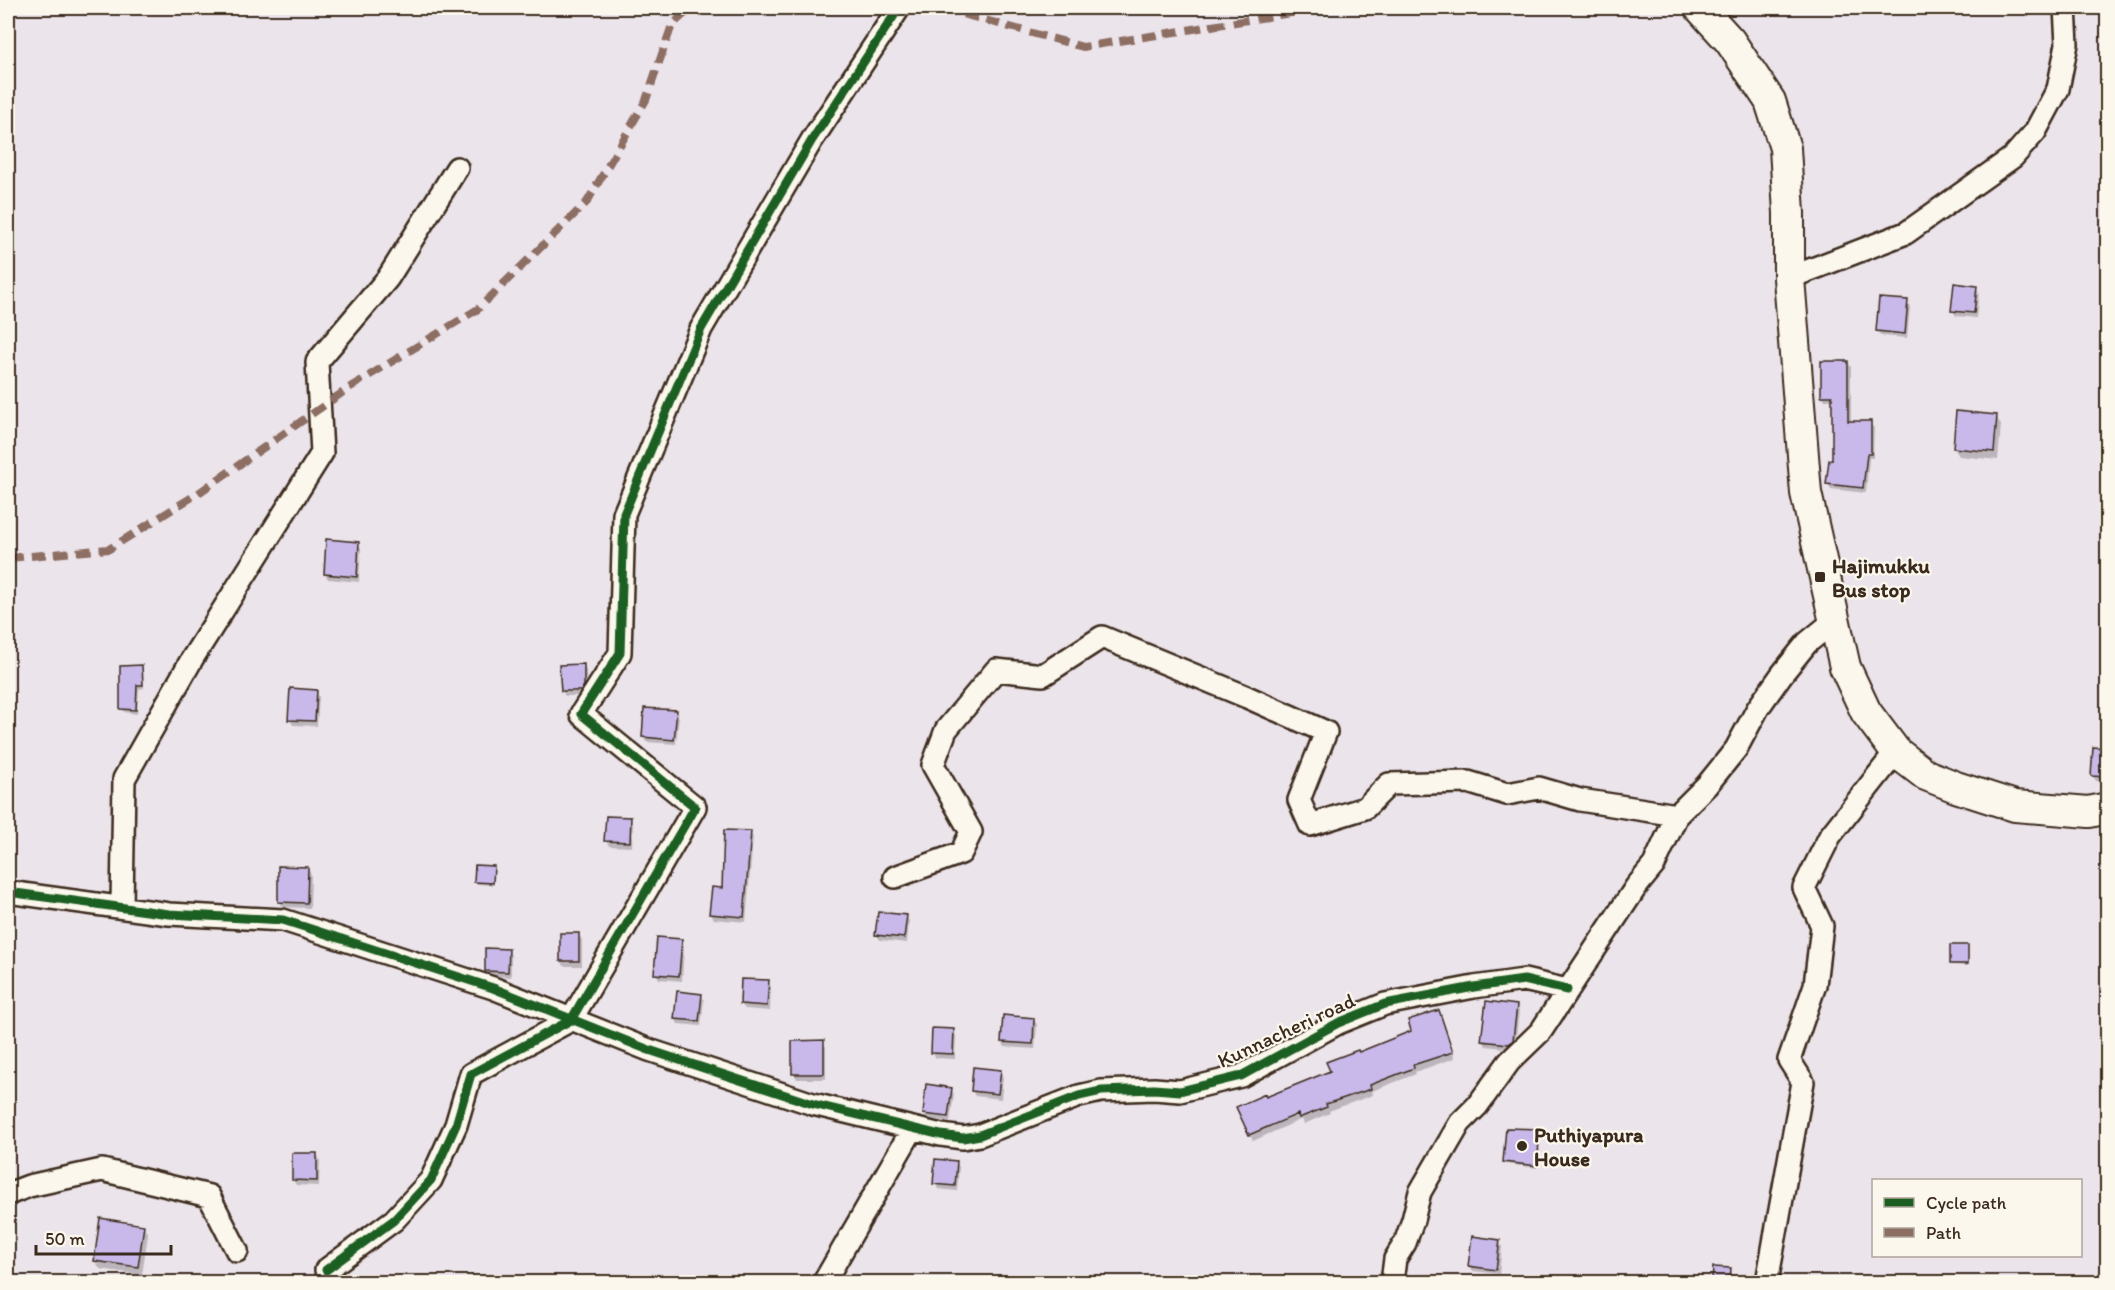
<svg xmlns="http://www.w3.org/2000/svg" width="2115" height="1290" font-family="Itim,sans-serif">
  <rect width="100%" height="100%" fill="#ece4eb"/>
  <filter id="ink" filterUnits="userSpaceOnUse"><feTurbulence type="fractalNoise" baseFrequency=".0167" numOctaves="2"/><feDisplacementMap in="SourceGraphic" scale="12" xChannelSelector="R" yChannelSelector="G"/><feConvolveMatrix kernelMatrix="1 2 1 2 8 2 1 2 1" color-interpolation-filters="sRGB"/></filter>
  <g filter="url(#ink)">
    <path fill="#0003" d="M1976,287L1979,293L1976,318L1956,316L1953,311Z
      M1907,302L1910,307L1907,338L1881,336L1877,331Z
      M1848,362L1851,367V423H1870L1874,428L1873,458H1869L1866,493L1831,489L1828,484L1833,462V400H1825L1822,395Z
      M1996,416L2001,425L1998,460L1959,456L1954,448Z
      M358,543L361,548L359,582L328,579L325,574Z
      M583,665L586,670L587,691L584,696H565L562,691L561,666Z
      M141,666L143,670L144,688L139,689L137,714L124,712L122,708Z
      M316,691L319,697L317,726L293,725L290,720Z
      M676,712L679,717L676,744L646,742L643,737Z
      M2108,749V781H2096L2093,776Z
      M630,819L633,824L632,847L609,846L606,841Z
      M750,833L753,838L746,922L714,919L711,914Z
      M493,867L494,885L477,884L476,882Z
      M280,868L308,869L311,874L310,908L282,907L279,902Z
      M906,916L909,921L907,943L880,940L877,934Z
      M579,935L582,940V966H564L561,960Z
      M681,940L684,946L682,981L659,979L656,973Z
      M1967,947L1968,966L1952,965L1951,963Z
      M508,950L511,956V977L489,976L486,971Z
      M768,982L771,987L770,1011L745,1009L741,1004Z
      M701,995L704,1000L701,1026L678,1024L675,1018Z
      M1516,1006L1519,1011L1515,1046L1513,1049L1486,1046L1483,1040Z
      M1438,1012L1455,1058L1415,1072L1416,1074L1372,1091L1373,1095L1329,1111L1330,1113L1304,1124L1302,1119L1253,1141L1238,1107L1331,1072L1358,1053L1413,1032Z
      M1034,1019L1037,1025L1035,1049L1005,1047L1002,1041Z
      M953,1030L956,1036L955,1059L936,1058L933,1053Z
      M823,1042L826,1047V1079H797L794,1074Z
      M1000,1072L1003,1077L1001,1099L975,1096L972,1091Z
      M951,1089L954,1094L950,1122L927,1119L924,1114Z
      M1539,1131L1538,1168L1506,1164L1504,1162Z
      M317,1155L320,1160L319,1186L296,1185L293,1180Z
      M956,1162L959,1167L957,1191L938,1189L935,1183Z
      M143,1226L148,1234L142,1275L100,1269L95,1261Z
      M1499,1241L1502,1247L1499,1274L1473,1271L1469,1266Z
      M1714,1269L1730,1270L1733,1275V1282H1713Z
      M8,1271L11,1276V1282H8Z"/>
    <path fill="#c8b9ea" stroke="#3b2a1e" stroke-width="1.5" d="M1954,283L1977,286L1974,313L1951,311Z
      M1879,298L1908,300L1905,334L1876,331Z
      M1821,361H1848V421H1871V454H1867L1863,488L1826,484L1829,460H1832V396H1821Z
      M1956,411L1997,415L1994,452L1953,448Z
      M326,539L359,542L357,577L324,574Z
      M584,664V685L581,691H561L559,665Z
      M142,665L143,685H137L136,710L120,709V666Z
      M290,688L317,690L315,721L288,720Z
      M644,708L677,710L674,740L642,737Z
      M2093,747L2108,748V777L2091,776Z
      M606,816L631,817L630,842L604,841Z
      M724,830L751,831L744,917L709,914L712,887L722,888Z
      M475,865L494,866L493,883L474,882Z
      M278,866L308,867L307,903L278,902Z
      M878,912L907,915L904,938L875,935Z
      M560,933H579V961H560Z
      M657,937L682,939L679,976L654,974Z
      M1950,945H1968V964H1950Z
      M485,948L509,949L508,972L485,971Z
      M741,979L769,980L767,1006L740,1004Z
      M677,991L702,994L699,1021L674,1019Z
      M1486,1001L1517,1005L1513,1040L1509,1044L1481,1041Z
      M1439,1010L1453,1052L1413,1065L1414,1068L1370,1085L1371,1089L1326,1104L1327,1107L1299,1118L1298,1114L1249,1135L1236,1107L1265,1094L1266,1097L1330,1071L1326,1062L1358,1050L1359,1052L1411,1031L1408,1020Z
      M1003,1015L1034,1018L1033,1044L1001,1042Z
      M932,1028L954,1029L953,1054L931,1053Z
      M824,1040V1074H792V1041Z
      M973,1067L1001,1070L998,1094L971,1091Z
      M926,1084L952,1088L948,1117L923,1114Z
      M1506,1128L1539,1129L1538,1166L1503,1162Z
      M292,1153H317V1181L292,1180Z
      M935,1159L957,1161L955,1186L933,1184Z
      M100,1218L144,1225L138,1267L94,1261Z
      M1472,1236L1500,1240L1496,1270L1468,1266Z
      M1713,1267L1731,1268L1730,1282H1712Z"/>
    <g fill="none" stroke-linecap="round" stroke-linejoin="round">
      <g stroke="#3b2a1e" stroke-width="26">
        <path id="minor" d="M1789,278L1906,233L2013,157L2035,132L2058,89L2067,44L2065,8
          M895,877L961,853L971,832L933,765L946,730L996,670L1043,675L1102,637L1247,697L1326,732L1299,800L1310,825L1365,808L1389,784L1468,782L1507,794L1539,788L1580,800L1677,815
          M8,892L169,914L283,920L493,988L649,1050L813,1104L941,1135L963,1138L980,1135L1079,1096L1101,1091L1154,1089L1180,1091L1241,1076L1338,1023L1385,1004L1474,987L1524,980L1567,990
          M122,907L124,779L192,659L322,453L317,362L388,278L457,168
          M8,1194L29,1186L102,1170L209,1196L237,1251
          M326,1270L394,1220L431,1180L456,1125L471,1074L571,1020L695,807L581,714L620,653L624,514L701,329L812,140L899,8
          M824,1282L913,1128
          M1392,1282L1395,1259L1405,1243L1413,1220L1420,1192L1460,1123L1477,1106L1509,1062L1541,1031L1636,887L1654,865L1677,815L1707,785L1736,749L1758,708L1782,674L1807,643L1834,621
          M1767,1282L1803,1082L1789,1060L1815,985L1822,926L1804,888L1830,836L1896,752"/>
      </g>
      <g stroke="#3b2a1e" stroke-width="34">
        <path id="secondary" d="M1700,8L1730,41L1770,101L1785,148L1789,213V278L1806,493L1845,667L1866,712L1896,752L1926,775L1956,787L2015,806L2089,812L2108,808"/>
      </g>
      <use href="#minor" stroke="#fbf7ec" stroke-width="21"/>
      <use href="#secondary" stroke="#fbf7ec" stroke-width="30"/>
      <path stroke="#8d6e63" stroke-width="8" stroke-dasharray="15 8" stroke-linecap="butt" d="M941,8L1083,47L1322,8
        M8,558L109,549L197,494L352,386L478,309L587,202L646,100L672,25L691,8"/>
      <g stroke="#fbf7ec" stroke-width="13">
        <path id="cycleway" d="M8,892L169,914L283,920L493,988L649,1050L813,1104L941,1135L963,1138L980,1135L1079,1096L1101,1091L1154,1089L1180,1091L1241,1076L1338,1023L1385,1004L1474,987L1524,980L1567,990
          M326,1270L394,1220L431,1180L456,1125L471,1074L571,1020L695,807L581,714L620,653L624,514L701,329L812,140L899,8"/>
      </g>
      <use href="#cycleway" stroke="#1b5e20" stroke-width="9"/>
    </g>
  </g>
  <g fill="#3b2a1e" stroke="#fbf7ec" stroke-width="2">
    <rect x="1814" y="571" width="12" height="12" rx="3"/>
    <circle cx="1522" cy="1146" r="6"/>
  </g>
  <g text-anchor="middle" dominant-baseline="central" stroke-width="4.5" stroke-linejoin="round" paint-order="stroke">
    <g font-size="21" font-weight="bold" fill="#3b2a1e" stroke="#fbf7ec" text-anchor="start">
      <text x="1832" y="565">Hajimukku<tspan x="1832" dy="24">Bus stop</tspan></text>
      <text x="1534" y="1134">Puthiyapura<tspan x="1534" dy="24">House</tspan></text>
    </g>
    <g font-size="21" fill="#3b2a1e" stroke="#fbf7ec">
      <text transform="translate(1286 1030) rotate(-25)">Kunnacheri road</text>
    </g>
  </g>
  <rect width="2115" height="1290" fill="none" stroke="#fbf7ec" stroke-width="30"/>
  <rect x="15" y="15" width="2085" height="1260" fill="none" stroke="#3b2a1e" stroke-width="2" filter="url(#ink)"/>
  <rect x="1872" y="1179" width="210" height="78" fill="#fbf7ec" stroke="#aea59a" stroke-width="1.5"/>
  <rect x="1884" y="1198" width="30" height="9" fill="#1b5e20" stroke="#aea59a" stroke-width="1.5"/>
  <text x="1926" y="1209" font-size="18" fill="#3b2a1e">Cycle path</text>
  <rect x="1884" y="1228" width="30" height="9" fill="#8d6e63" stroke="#aea59a" stroke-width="1.5"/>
  <text x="1926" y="1239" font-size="18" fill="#3b2a1e">Path</text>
  <path d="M36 1245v9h135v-9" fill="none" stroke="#3b2a1e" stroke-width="3"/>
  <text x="45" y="1245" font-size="18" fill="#3b2a1e" stroke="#fbf7ec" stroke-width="4.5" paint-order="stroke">50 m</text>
</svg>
